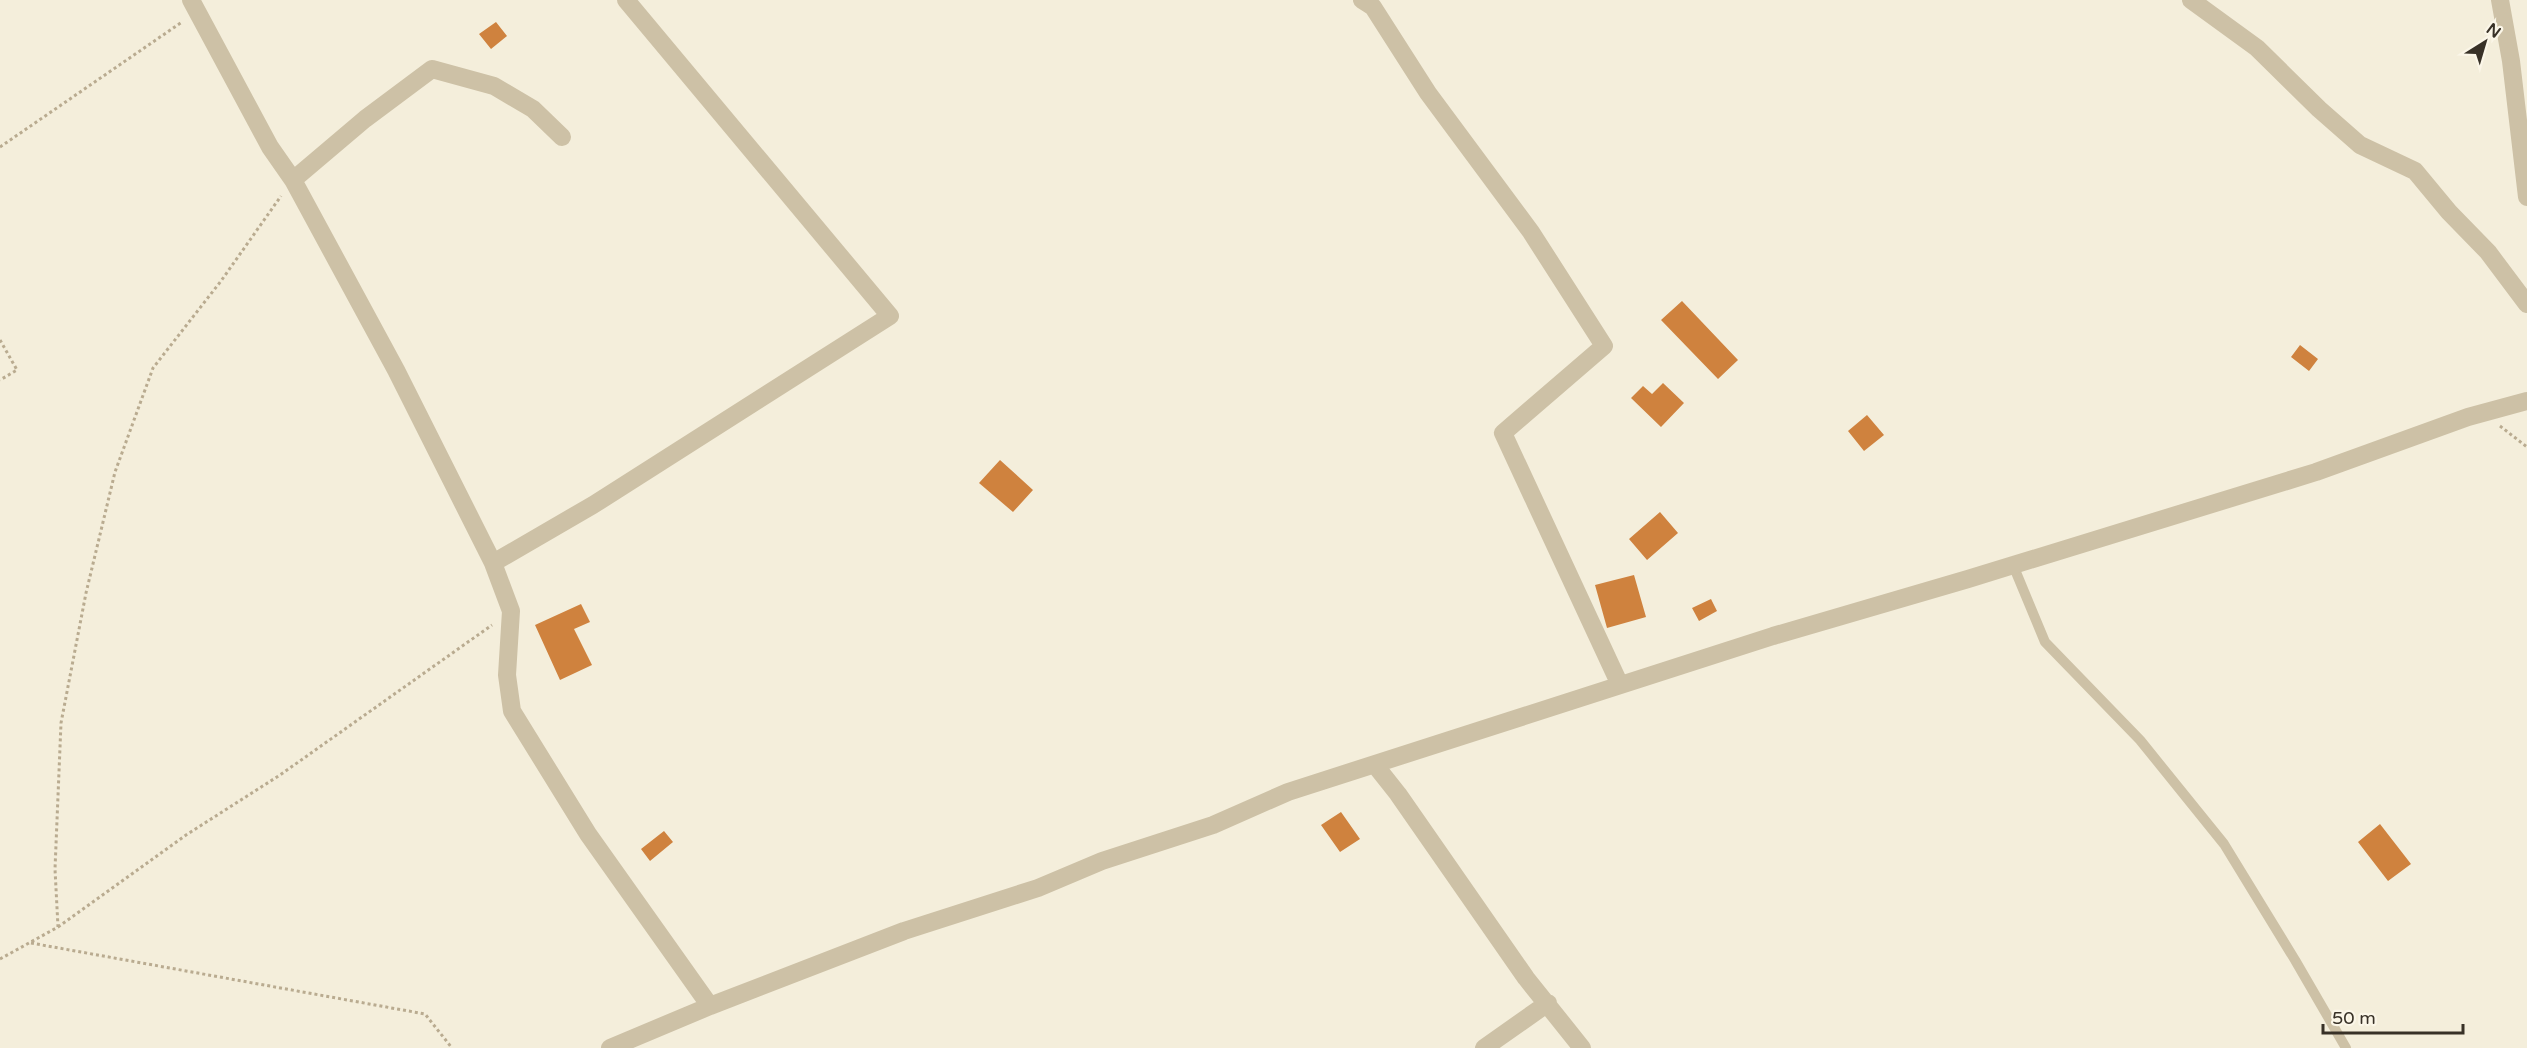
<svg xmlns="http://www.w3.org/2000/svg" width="2527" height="1048" font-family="'Varela Round',sans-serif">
  <rect width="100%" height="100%" fill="#f4eedb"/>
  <path fill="#cf823e" d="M496,22L507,36L491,49L479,34Z
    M1682,301L1738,360L1718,379L1661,320Z
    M2300,345L2318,359L2309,371L2291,357Z
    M1663,383L1684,403L1661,427L1631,398L1643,386L1652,394Z
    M1867,415L1884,435L1864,451L1848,431Z
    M1000,460L1033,490L1013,512L979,483Z
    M1660,512L1678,533L1647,560L1629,539Z
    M1634,575L1646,617L1607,628L1595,585Z
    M1711,599L1717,611L1699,621L1692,608Z
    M581,604L590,622L574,629L592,665L560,680L535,625Z
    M1341,812L1360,839L1340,852L1321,825Z
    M2380,824L2411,864L2388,881L2358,842Z
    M664,831L673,842L650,861L641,849Z"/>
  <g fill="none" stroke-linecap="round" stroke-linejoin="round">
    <path stroke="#b9ab90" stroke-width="3" stroke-dasharray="3 3" stroke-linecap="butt" d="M0,147L182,22
      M0,340L17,370L0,380
      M2500,426L2527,447
      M58,927L186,835L280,775L492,625
      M31,943L425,1014L452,1048
      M0,959L58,927L55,869L61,723L86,593L115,472L153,368L221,281L281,196"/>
    <path stroke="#cdc1a6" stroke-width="10" d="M2013,565L2045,642L2140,740L2224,844L2295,960L2346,1048"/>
    <path stroke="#cdc1a6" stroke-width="18" d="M191,0L270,147L293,180L396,370L493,563L511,611L507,675L512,711L588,834L710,1006
      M1362,0L1373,7L1428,93L1531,232L1604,346L1503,433L1620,685
      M2191,0L2257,48L2319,109L2360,145L2415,171L2449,212L2488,252L2527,304
      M2500,0L2511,61L2527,197
      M293,180L365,119L432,69L494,86L533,109L562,137
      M493,563L593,505L890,316L626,0
      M1375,765L1398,794L1526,978L1582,1048
      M610,1048L710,1006L904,931L1038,888L1102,861L1213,825L1288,792L1773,636L1968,579L2316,472L2468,417L2527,401
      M1484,1048L1548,1003"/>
  </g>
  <g transform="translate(2485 42) rotate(37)" stroke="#fbf6e8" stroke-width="4.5" paint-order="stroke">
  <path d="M0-4.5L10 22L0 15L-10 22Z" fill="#383127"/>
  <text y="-9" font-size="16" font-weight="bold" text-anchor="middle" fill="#383127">N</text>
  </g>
  <path d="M2323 1024v9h140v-9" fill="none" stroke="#383127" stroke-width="3"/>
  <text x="2332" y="1024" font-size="18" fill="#383127" stroke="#fbf6e8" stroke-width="4.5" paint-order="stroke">50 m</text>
</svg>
